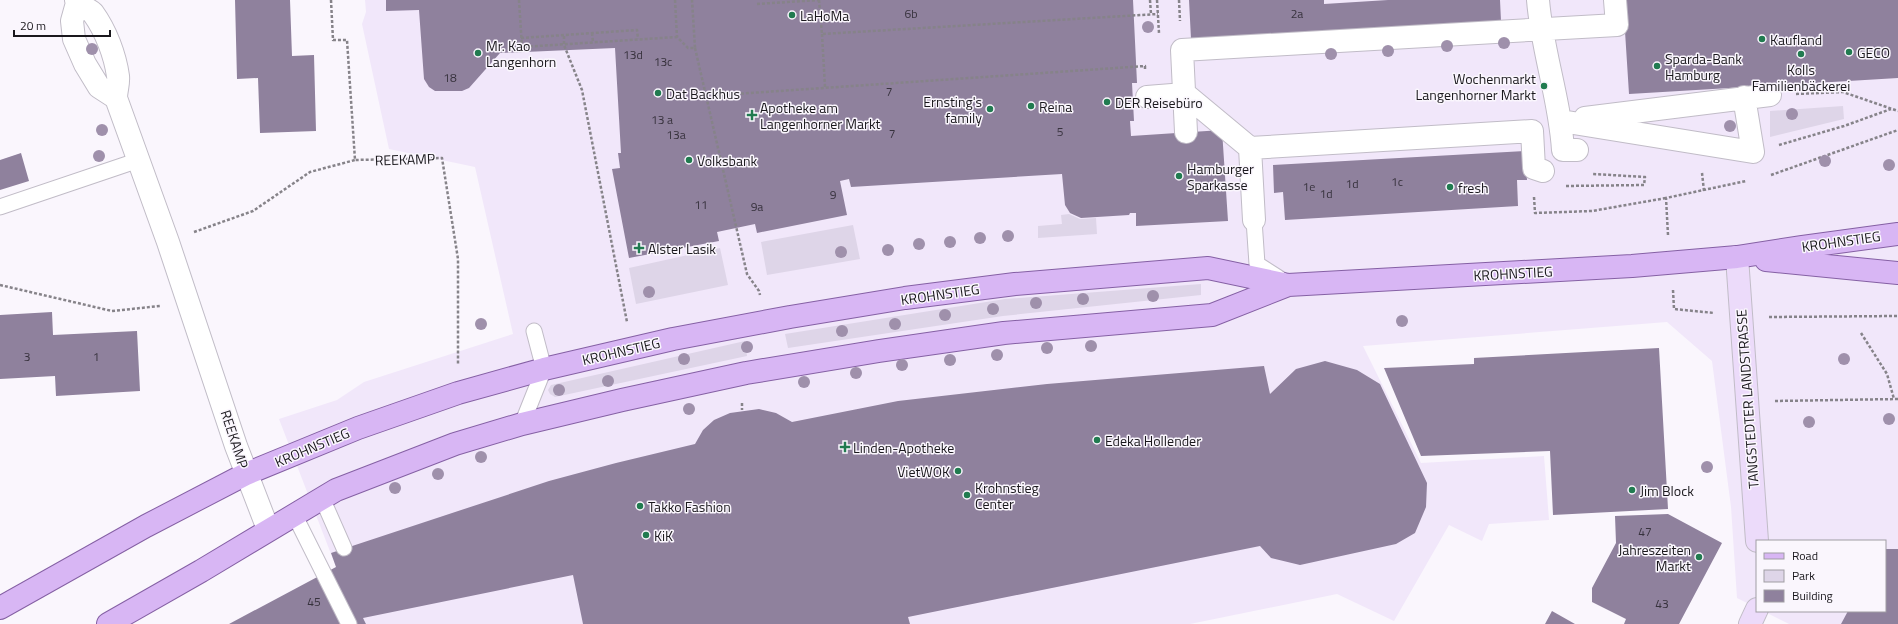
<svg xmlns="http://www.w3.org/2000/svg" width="1898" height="624" font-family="'Titillium Web',sans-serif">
  <rect width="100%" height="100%" fill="#faf6fd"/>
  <path fill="#f1e7fa" d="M365,0H1898V624H1789L1763,611H1885V541H1757V608L1737,598L1731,507L1712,361L1667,322L1363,346L1421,463L1544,456L1549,520L1489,524L1482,541L1449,525L1394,621L1337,594L1190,624H366L336,567L279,419L337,400L364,382L513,334L475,167L389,149L362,24L366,12Z"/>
  <path fill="#ded5e8" d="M1843,106L1844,119L1770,137V111Z
    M1069,214L1080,219L1096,218L1097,234L1038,238V226L1062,224L1061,215Z
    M853,225L860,259L767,275L761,242Z
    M720,248L728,285L636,304L629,268Z
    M1201,284V295L1003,316L788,348L785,334L1005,299Z
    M745,341L747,356L555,397L550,394L548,390L551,385Z"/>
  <path fill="#8f819d" d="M235,0H290L292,56L314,55L316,131L260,133L258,78L237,79Z
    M386,0H1133L1137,83H1132L1134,121H1130L1131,136L1222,130L1228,221L1136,226V213H1130L1129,215L1081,218L1070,213L1065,205L1062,174L851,187L849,179L840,181L847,215L757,233L755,224L717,232L719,241L629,258L612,169L620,168L618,153H621L615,48L500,53L469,88L462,91H435L429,87L424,79L419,10L386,11Z
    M1189,0H1324V4L1388,0H1500L1501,21L1191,39Z
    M1623,0H1898V78L1629,94Z
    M1525,151L1527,180H1517L1518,206L1285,220L1283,192L1274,193L1273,165Z
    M21,153L29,181L0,190V160Z
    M52,312L53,335L137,331L140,391L56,396L55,376L0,379V315Z
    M1659,348L1668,509L1553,515L1550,451L1421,456L1384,368L1474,364V358Z
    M1325,361L1357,370L1380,384L1427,483L1426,507L1415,533L1396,544L1300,565L1271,558L1260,546L908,617L910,624H583L573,575L363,618L366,624H229L336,567L331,553L549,481L616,463L695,444L703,430L714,420L730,413L759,409L776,413L792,422L898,401L1047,384L1264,366L1270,394L1296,369Z
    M1668,514L1722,543L1679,624H1624L1626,619L1592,602V588L1616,543L1615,516Z
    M1885,549H1898V624H1841L1848,611H1885Z
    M1552,611L1575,624H1545Z"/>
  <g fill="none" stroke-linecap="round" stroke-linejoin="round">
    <g stroke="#c1bcc7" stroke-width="17">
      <path id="lane" d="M0,207L139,160
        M1254,220L1257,264L1282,280
        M522,424L544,369L534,331
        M322,498L344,548
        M294,514L349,624"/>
    </g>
    <g stroke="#c1bcc7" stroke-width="24">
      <path id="street" d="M76,0C79,7 88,8 93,13C106,31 115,55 118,76C119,83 116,91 116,98L168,242L236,446L268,529
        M1538,0C1542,51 1560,99 1563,150H1577
        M77,3L72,21L74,39L85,64L99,87L116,98
        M1147,97L1185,94L1250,148L1254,220
        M1585,118L1770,95
        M1561,121L1753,152L1744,97
        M1186,132L1182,50L1617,25L1615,0
        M1250,148L1532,131L1534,168L1543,171"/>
    </g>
    <g stroke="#c1bcc7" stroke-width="24">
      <path id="secondary" d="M1737,257L1757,541
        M1750,624L1757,609"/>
    </g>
    <g stroke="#8560a4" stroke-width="24">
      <path id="primary" d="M1766,260L1898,273
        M0,608L146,526L246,474L358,428L458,393L544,369L673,339L790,317L905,298L1015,284L1208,268L1288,285L1632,266L1737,257L1801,247L1898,234
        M108,624L201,571L336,490L455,444L522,424L622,400L746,373L879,351L1004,333L1212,315L1288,285"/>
    </g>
    <path stroke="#868389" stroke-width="2.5" stroke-dasharray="3 2" stroke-linecap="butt" d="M331,0L333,40H347L355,160L442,158L458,259V364
      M519,0L522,47L677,37
      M675,0L677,37L688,48H695L692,0
      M819,0L822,34L1158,14
      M1150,0L1151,14
      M1157,0L1159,33
      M1179,0L1180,21
      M757,4L819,0
      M592,33L593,42
      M822,34L825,87
      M564,36V45L582,90L627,322
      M521,38L637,30L638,39
      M695,48L747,274L759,291L760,295
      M1796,94L1843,92L1898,111
      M706,96L1145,66V69
      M1779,145L1844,126L1891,109
      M1702,173L1704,191
      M1771,175L1898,130
      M1566,186L1644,185L1645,177L1593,174
      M1534,197L1535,213L1592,211L1666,198
      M194,232L253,211L310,172L355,160
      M1668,235L1666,198L1746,181
      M0,285L112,311L160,306
      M1673,290L1674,309L1714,313
      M1769,317L1898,316
      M1861,333L1887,374L1894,399
      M1775,401L1898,399
      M742,403V410"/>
    <use href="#lane" stroke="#fff" stroke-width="15"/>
    <use href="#street" stroke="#fff" stroke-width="22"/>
    <use href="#secondary" stroke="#ecdbfa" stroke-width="22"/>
    <use href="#primary" stroke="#d8b6f4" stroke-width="22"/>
  </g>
  <g fill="#9f90ab">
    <circle cx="1148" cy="27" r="6"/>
    <circle cx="1504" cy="43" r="6"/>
    <circle cx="1447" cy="46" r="6"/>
    <circle cx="92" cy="49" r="6"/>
    <circle cx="1388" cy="51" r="6"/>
    <circle cx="1331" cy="54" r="6"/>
    <circle cx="1792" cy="114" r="6"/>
    <circle cx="1730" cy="126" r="6"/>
    <circle cx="102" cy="130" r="6"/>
    <circle cx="99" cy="156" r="6"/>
    <circle cx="1825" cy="161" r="6"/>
    <circle cx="1889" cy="165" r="6"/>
    <circle cx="1008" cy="236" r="6"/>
    <circle cx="980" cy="238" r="6"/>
    <circle cx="950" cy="242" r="6"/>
    <circle cx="919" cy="244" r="6"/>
    <circle cx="888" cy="250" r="6"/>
    <circle cx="841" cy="252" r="6"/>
    <circle cx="649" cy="292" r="6"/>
    <circle cx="1153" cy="296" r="6"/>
    <circle cx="1083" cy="299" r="6"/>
    <circle cx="1036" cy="303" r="6"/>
    <circle cx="993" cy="309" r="6"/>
    <circle cx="945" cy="315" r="6"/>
    <circle cx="1402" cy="321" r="6"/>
    <circle cx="481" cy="324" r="6"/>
    <circle cx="895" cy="324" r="6"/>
    <circle cx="842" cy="331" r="6"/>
    <circle cx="1091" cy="346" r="6"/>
    <circle cx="747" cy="347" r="6"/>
    <circle cx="1047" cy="348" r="6"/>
    <circle cx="997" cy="355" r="6"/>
    <circle cx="684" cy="359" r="6"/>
    <circle cx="1844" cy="359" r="6"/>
    <circle cx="950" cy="360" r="6"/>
    <circle cx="902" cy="365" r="6"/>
    <circle cx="856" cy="373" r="6"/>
    <circle cx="608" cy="381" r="6"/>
    <circle cx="804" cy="382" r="6"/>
    <circle cx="559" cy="390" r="6"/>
    <circle cx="689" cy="409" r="6"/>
    <circle cx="1889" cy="419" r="6"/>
    <circle cx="1809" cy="422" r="6"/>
    <circle cx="481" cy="457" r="6"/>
    <circle cx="1707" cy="467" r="6"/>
    <circle cx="438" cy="474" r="6"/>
    <circle cx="395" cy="488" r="6"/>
  </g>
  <g fill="#217b50" stroke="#faf6fd" stroke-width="1.5">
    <circle cx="792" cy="15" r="4"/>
    <circle cx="1762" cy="39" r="4"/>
    <circle cx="1849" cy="52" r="4"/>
    <circle cx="478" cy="53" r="4"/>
    <circle cx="1801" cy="54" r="4"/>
    <circle cx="1657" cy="66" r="4"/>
    <circle cx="1544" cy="86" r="4"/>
    <circle cx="658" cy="93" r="4"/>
    <circle cx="1107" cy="102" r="4"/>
    <circle cx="1031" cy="106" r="4"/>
    <circle cx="990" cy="109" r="4"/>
    <path d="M750 109h4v4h4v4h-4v4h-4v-4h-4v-4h4z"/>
    <circle cx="689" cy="160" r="4"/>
    <circle cx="1179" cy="176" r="4"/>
    <circle cx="1450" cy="187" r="4"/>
    <path d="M637 242h4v4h4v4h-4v4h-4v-4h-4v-4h4z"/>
    <circle cx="1097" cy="440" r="4"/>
    <path d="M843 441h4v4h4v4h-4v4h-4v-4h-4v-4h4z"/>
    <circle cx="958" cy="471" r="4"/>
    <circle cx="1632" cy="490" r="4"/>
    <circle cx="967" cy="495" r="4"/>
    <circle cx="640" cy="506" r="4"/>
    <circle cx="646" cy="535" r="4"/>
    <circle cx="1699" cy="557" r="4"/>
  </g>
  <g text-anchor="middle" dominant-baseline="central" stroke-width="3" stroke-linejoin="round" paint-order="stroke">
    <g font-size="12" fill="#37323d">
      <text x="911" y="13">6b</text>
      <text x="1297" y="13">2a</text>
      <text x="633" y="54">13d</text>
      <text x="663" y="61">13c</text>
      <text x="450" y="77">18</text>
      <text x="889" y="91">7</text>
      <text x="662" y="119">13 a</text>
      <text x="1060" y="131">5</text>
      <text x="892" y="133">7</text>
      <text x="676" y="134">13a</text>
      <text x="1397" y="181">1c</text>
      <text x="1352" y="183">1d</text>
      <text x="1309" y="186">1e</text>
      <text x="1326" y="193">1d</text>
      <text x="833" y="194">9</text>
      <text x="701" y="204">11</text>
      <text x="757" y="206">9a</text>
      <text x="27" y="356">3</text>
      <text x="96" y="356">1</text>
      <text x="1645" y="531">47</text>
      <text x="314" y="601">45</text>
      <text x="1662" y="603">43</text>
    </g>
    <g font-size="14" fill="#1a181d" stroke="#faf6fd" text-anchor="start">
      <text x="800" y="15">LaHoMa</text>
      <text x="1770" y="39">Kaufland</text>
      <text x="486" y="45">Mr. Kao<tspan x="486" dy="16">Langenhorn</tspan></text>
      <text x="1857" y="52">GECO</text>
      <text x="1665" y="58">Sparda-Bank<tspan x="1665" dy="16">Hamburg</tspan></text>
      <text x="1801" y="69" text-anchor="middle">Kolls<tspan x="1801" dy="16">Familienbäckerei</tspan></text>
      <text x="1536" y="78" text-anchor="end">Wochenmarkt<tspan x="1536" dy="16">Langenhorner Markt</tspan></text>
      <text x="666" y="93">Dat Backhus</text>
      <text x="982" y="101" text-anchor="end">Ernsting's<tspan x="982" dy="16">family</tspan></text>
      <text x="1115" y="102">DER Reisebüro</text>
      <text x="1039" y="106">Reina</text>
      <text x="760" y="107">Apotheke am<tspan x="760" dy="16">Langenhorner Markt</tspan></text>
      <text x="697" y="160">Volksbank</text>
      <text x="1187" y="168">Hamburger<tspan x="1187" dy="16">Sparkasse</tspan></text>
      <text x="1458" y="187">fresh</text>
      <text x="648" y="248">Alster Lasik</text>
      <text x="1105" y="440">Edeka Hollender</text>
      <text x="853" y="447">Linden-Apotheke</text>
      <text x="950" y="471" text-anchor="end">VietWOK</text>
      <text x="975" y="487">Krohnstieg<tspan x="975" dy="16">Center</tspan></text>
      <text x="1640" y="490">Jim Block</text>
      <text x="648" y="506">Takko Fashion</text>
      <text x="654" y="535">KiK</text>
      <text x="1691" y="549" text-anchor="end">Jahreszeiten<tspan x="1691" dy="16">Markt</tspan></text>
    </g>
    <g font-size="14" fill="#1a181d" stroke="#faf6fd">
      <text transform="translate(405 159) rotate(-2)">REEKAMP</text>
      <text transform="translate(1841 241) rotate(-8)">KROHNSTIEG</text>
      <text transform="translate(1513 273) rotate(-3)">KROHNSTIEG</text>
      <text transform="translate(940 294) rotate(-8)">KROHNSTIEG</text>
      <text transform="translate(621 351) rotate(-13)">KROHNSTIEG</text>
      <text transform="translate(1747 399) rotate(-94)">TANGSTEDTER LANDSTRASSE</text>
      <text transform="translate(235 439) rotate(72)">REEKAMP</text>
      <text transform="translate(312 447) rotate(-23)">KROHNSTIEG</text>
    </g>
  </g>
  <rect x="1756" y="540" width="130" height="72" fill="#faf6fd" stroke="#a09da3"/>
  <rect x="1764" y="553" width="20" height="6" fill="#d8b6f4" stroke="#a09da3"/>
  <text x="1792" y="560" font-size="12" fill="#1a181d">Road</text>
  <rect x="1764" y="570" width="20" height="12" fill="#ded5e8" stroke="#a09da3"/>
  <text x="1792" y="580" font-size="12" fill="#1a181d">Park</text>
  <rect x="1764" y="590" width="20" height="12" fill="#8f819d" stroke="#a09da3"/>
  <text x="1792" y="600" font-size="12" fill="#1a181d">Building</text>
  <path d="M14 30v6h96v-6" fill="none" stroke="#1a181d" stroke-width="2"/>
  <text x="20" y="30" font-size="12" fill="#1a181d" stroke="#faf6fd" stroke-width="3" paint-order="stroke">20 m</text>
</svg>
